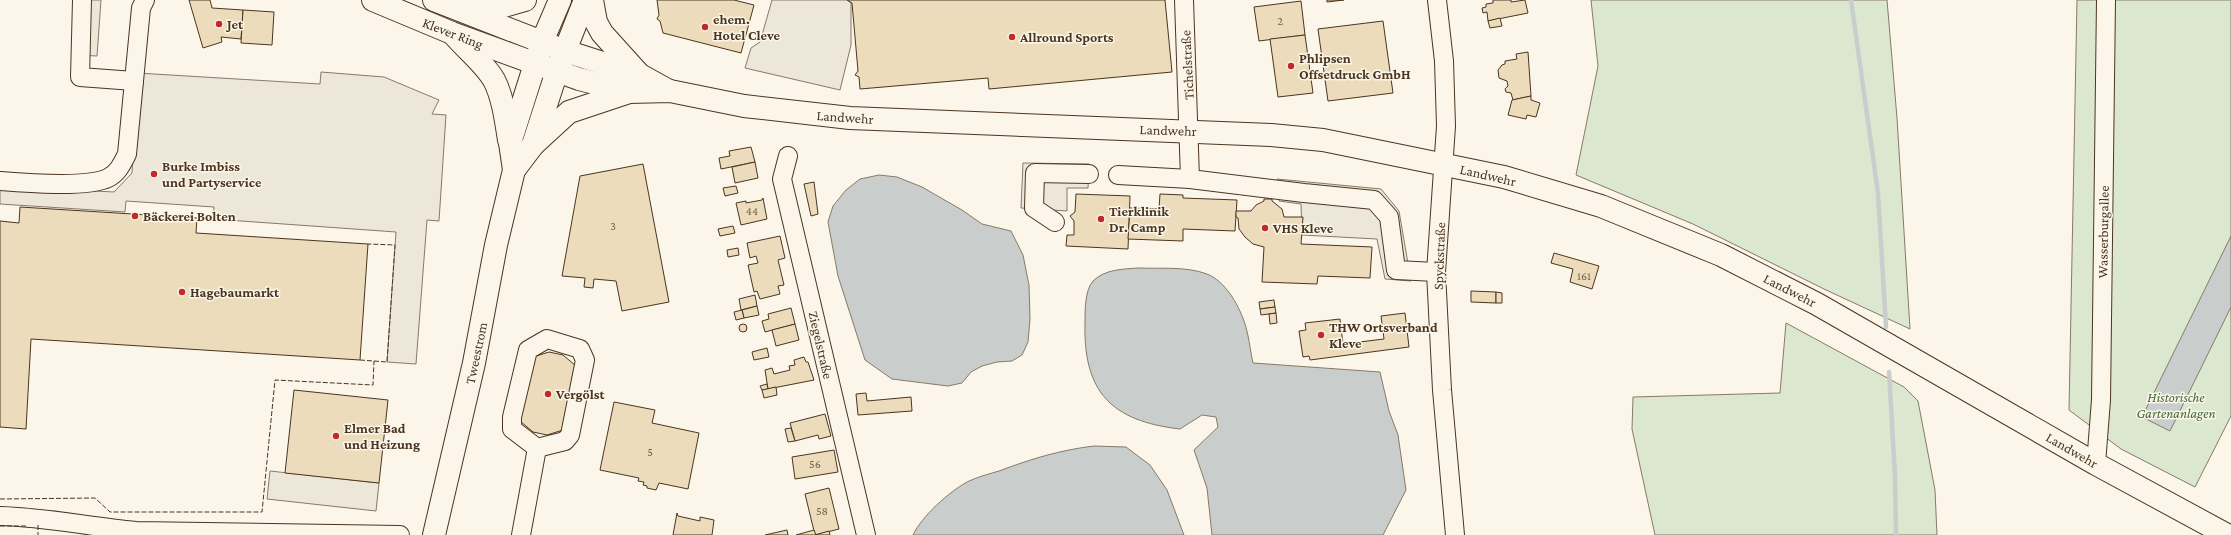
<svg xmlns="http://www.w3.org/2000/svg" width="2231" height="535" font-family="'Crimson Pro',serif">
<style>
.green{fill:#dce7d0;stroke:#887966}
.parking{fill:#ede7d9;stroke:#887966}
.water{fill:#c9cecd;stroke:#887966}
.lines{fill:none;stroke-linecap:round;stroke-linejoin:round}
.stream{stroke:#c9cecd;stroke-width:4.5}
.building{fill:#ecdcbc;stroke:#4a3520}
.minor-casing{stroke:#4a3520;stroke-width:20}
.major-casing{stroke:#4a3520;stroke-width:24}
.minor{stroke:#fbf6e9;stroke-width:18}
.major{stroke:#fbf6e9;stroke-width:22}
.fence{stroke:#4a3520;stroke-width:1;stroke-dasharray:5 2;stroke-linecap:butt}
.poi-dot{fill:#c62828;stroke:#fbf6e9;stroke-width:1.5}
.labels{text-anchor:middle;stroke-width:3;stroke-linejoin:round;paint-order:stroke}
.number-label{font-size:12px;fill:#725f47}
.poi-label{font-size:14px;font-weight:bold;fill:#4a3520;stroke:#fbf6e9;text-anchor:start}
.street-label{font-size:14px;fill:#4a3520;stroke:#fbf6e9}
.park-label{font-size:14px;font-style:italic;fill:#436837;stroke:#fbf6e9}
</style>
<rect width="100%" height="100%" fill="#fbf6e9"/>
<g class="green">
<path d="M1591 0H1887L1897 118 1910 329 1824 289 1693 224 1576 175 1598 66Z"/>
<path d="M2077 0H2231V416L2195 487 2121 449 2069 410Z"/>
<path d="M1786 323 1904 387 1918 401 1935 490 1937 535H1655L1632 429 1633 397 1780 393Z"/>
</g>
<g class="parking">
<path d="M82 0H101L97 56 79 55Z"/>
<path d="M772 0H847L851 3V45L840 90 745 68 751 48 760 42Z"/>
<path d="M321 72 384 77 439 100 432 114 446 115 439 221 427 220 416 364 387 362 396 232 213 219 214 207 126 201 125 212 0 204V186L114 192 132 173 137 73 320 84Z"/>
<path d="M1023 163 1089 164 1088 188H1067V211L1021 208Z"/>
<path d="M1277 179 1381 189 1399 211 1411 281 1385 279 1377 239 1302 235 1301 204 1279 201Z"/>
<path d="M270 471 379 483 376 511 267 499Z"/>
</g>
<g class="water">
<path d="M879 175 897 177 922 187 962 210 982 224 1011 231 1023 255 1029 285 1030 319 1028 342 1022 355 1012 361 997 362 982 366 971 372 962 383 948 386 892 379 865 360 838 276 828 222 833 206 846 190 860 179Z"/>
<path d="M2231 236V307L2170 431 2142 417Z"/>
<path d="M1139 268C1160 269 1186 266 1207 274 1225 281 1238 304 1244 321 1249 335 1250 350 1253 363L1380 372 1389 411 1398 435 1406 490 1383 535H1212L1207 488 1194 450 1218 427 1216 417 1202 415 1180 429C1111 421 1083 392 1085 322 1085 310 1085 290 1093 281 1105 269 1124 269 1139 268Z"/>
<path d="M1094 446 1126 447 1150 465 1167 490 1184 535H913C922 516 949 492 967 482 977 477 989 474 999 471 1031 459 1060 450 1094 446Z"/>
</g>
<g class="lines">
<g class="stream">
<path d="M1851 0 1878 193 1886 327"/>
<path d="M1889 372 1895 476 1896 535"/>
</g>
</g>
<g class="building">
<path d="M189 0H210L212 8 243 10 241 39 221 37 222 42 203 48Z"/>
<path d="M657 0H734L754 5 741 53 663 33 660 21 657 19 659 15Z"/>
<path d="M847 0H1165L1172 72 989 89 988 78 860 89 859 77 855 75 858 71 852 3Z"/>
<path d="M1327 0H1344L1327 2Z"/>
<path d="M1493 0H1511V2L1525 0 1528 13 1488 21 1487 12 1483 13 1482 8 1486 7V4L1493 3Z"/>
<path d="M1301 1 1305 35 1259 41 1254 7Z"/>
<path d="M243 10 274 12 272 45 241 43Z"/>
<path d="M1500 18 1502 26 1490 28 1488 21Z"/>
<path d="M1383 21 1393 93 1328 101 1318 29Z"/>
<path d="M1305 35 1313 93 1278 97 1270 39Z"/>
<path d="M1528 52 1531 96 1513 100 1511 93 1506 92 1505 89 1508 86 1507 81 1499 78 1498 70 1502 65 1505 64V61L1517 59 1516 54Z"/>
<path d="M1531 96V100L1540 103 1536 117 1527 115 1526 119 1508 115 1512 100Z"/>
<path d="M751 147 755 162 721 169 719 158 730 156 729 151Z"/>
<path d="M755 162 758 178 735 183 732 167Z"/>
<path d="M643 164 669 302 622 311 616 281 594 279 593 288 584 287 585 278 562 276 580 176Z"/>
<path d="M814 182 818 214 811 216 804 184Z"/>
<path d="M736 186 738 193 725 196 723 188Z"/>
<path d="M1076 194 1130 196 1128 249 1066 246 1067 235H1074V221L1070 216 1075 212Z"/>
<path d="M1160 194 1183 195V198L1237 200 1235 231 1183 229V241L1128 239 1130 208 1159 209Z"/>
<path d="M763 198 767 219 741 225 736 203 746 201V203L762 200Z"/>
<path d="M1264 199H1272V201L1282 209 1284 217H1303L1301 244 1372 247 1370 278 1318 276 1317 284 1262 282 1264 247 1253 244 1245 237 1239 229 1238 218 1236 217V211H1251L1256 205 1264 201Z"/>
<path d="M20 207 197 218 196 233 368 244 360 360 31 339 26 429 0 427V221L19 223Z"/>
<path d="M733 226 735 233 720 236 718 229Z"/>
<path d="M780 236 785 258 778 260 784 285 778 286 780 294 760 299 757 291 754 292 748 265 758 263 756 256 750 258 747 243Z"/>
<path d="M738 248 739 255 728 257 727 250Z"/>
<path d="M1554 253 1599 266 1592 289 1570 282 1573 269 1551 263Z"/>
<path d="M1471 291 1496 292V303L1471 302Z"/>
<path d="M1496 292 1502 293V303H1496Z"/>
<path d="M755 295 757 306 741 310 739 299Z"/>
<path d="M1274 300 1275 307 1260 309 1259 302Z"/>
<path d="M757 306 759 315 744 318 742 310Z"/>
<path d="M1275 307 1276 313 1261 315 1260 309Z"/>
<path d="M791 308 795 324 765 332 762 321 769 319 768 314Z"/>
<path d="M742 310 744 318 736 320 734 312Z"/>
<path d="M1276 313 1277 323 1270 324 1269 314Z"/>
<path d="M1405 313 1409 347 1310 360 1309 356 1303 357 1299 331 1306 330 1305 323 1340 319 1343 344 1384 339 1381 316Z"/>
<path d="M795 324 799 340 776 346 772 330Z"/>
<circle cx="743" cy="328" r="4"/>
<path d="M767 348 769 357 754 360 752 352Z"/>
<path d="M549 352 563 355 576 366 563 430 547 435 533 432 520 421 533 357Z"/>
<path d="M804 357 806 362H808L814 380 768 389 765 370 772 368 774 374 790 370 789 366 795 365 794 360Z"/>
<path d="M767 384 768 389 762 390 760 386Z"/>
<path d="M776 387 777 395 764 398 762 390Z"/>
<path d="M294 390 388 400 379 483 285 473Z"/>
<path d="M866 393 867 401 911 397 912 411 858 415 856 394Z"/>
<path d="M614 402 655 410 652 423 699 433 688 489 659 483 656 490 647 488V486L643 485 644 482 638 481 639 478 600 470Z"/>
<path d="M825 414 831 436 819 439 818 435 795 441 790 423Z"/>
<path d="M791 428 795 441 788 442 785 429Z"/>
<path d="M834 450 838 472 795 479 792 457Z"/>
<path d="M829 488 839 529 815 535 805 494Z"/>
<path d="M677 513 678 516 700 521V517L714 520 712 535H673Z"/>
<path d="M787 530 788 535H765Z"/>
<path d="M814 530 816 535H796Z"/>
<path d="M829 531 830 535H815Z"/>
</g>
<g class="lines">
<g class="minor-casing">
<g id="minor">
<path d="M82 0 80 77 134 81"/>
<path d="M1184 0 1190 179"/>
<path d="M1437 0 1444 61 1446 126 1436 272 1442 390 1455 535"/>
<path d="M788 156 782 179 866 535"/>
<path d="M1118 175 1190 179 1304 193 1374 200 1389 217 1396 270 1436 272"/>
<path d="M0 181C25 183 87 188 108 178 118 173 122 164 127 154L141 8 145 0"/>
<path d="M1055 222 1034 208 1035 173 1089 174"/>
<path d="M547 339 580 349 585 360 570 435 565 441 537 448 512 429V417L528 350Z"/>
<path d="M2096 464 2101 400 2106 0"/>
<path d="M0 516C46 517 90 527 136 531L400 535"/>
<path d="M521 535 537 448"/>
</g>
</g>
<g class="major-casing">
<g id="major">
<path d="M373 0 452 33 534 63 579 79 629 92 670 91 744 106 850 118 1271 135 1323 140 1504 177 1601 206 1721 255 1817 304 2096 464 2227 535"/>
<path d="M434 0 565 51 640 75 669 91"/>
<path d="M592 0 596 22 602 33 639 74"/>
<path d="M468 10 493 9 525 0"/>
<path d="M455 36C467 50 485 64 494 80 503 97 506 121 509 140"/>
<path d="M533 145 569 112 629 92"/>
<path d="M514 170 533 145 557 71 585 0"/>
<path d="M434 535 474 363 496 245 514 170 510 143 542 42 560 0"/>
</g>
</g>
<use href="#minor" class="minor"/>
<use href="#major" class="major"/>
<g class="fence">
<path d="M360 360 387 362 395 245 368 244"/>
<path d="M0 499 95 498 110 512H262L275 380 373 385 374 361"/>
<path d="M38 525V535"/>
<path d="M0 526H26"/>
</g>
</g>
<g class="poi-dot">
<circle cx="219" cy="24" r="4"/>
<circle cx="705" cy="27" r="4"/>
<circle cx="1012" cy="37" r="4"/>
<circle cx="1291" cy="66" r="4"/>
<circle cx="154" cy="174" r="4"/>
<circle cx="135" cy="216" r="4"/>
<circle cx="1101" cy="219" r="4"/>
<circle cx="1265" cy="228" r="4"/>
<circle cx="182" cy="292" r="4"/>
<circle cx="1321" cy="335" r="4"/>
<circle cx="548" cy="394" r="4"/>
<circle cx="336" cy="436" r="4"/>
</g>
<g class="labels">
<g class="number-label">
<text x="1280" y="25">2</text>
<text x="752" y="215">44</text>
<text x="613" y="230">3</text>
<text x="1584" y="280">161</text>
<text x="650" y="456">5</text>
<text x="815" y="468">56</text>
<text x="822" y="515">58</text>
</g>
<g class="poi-label">
<text x="713" y="24">ehem.<tspan x="713" dy="16">Hotel Cleve</tspan></text>
<text x="227" y="29">Jet</text>
<text x="1020" y="42">Allround Sports</text>
<text x="1299" y="63">Phlipsen<tspan x="1299" dy="16">Offsetdruck GmbH</tspan></text>
<text x="162" y="171">Burke Imbiss<tspan x="162" dy="16">und Partyservice</tspan></text>
<text x="1109" y="216">Tierklinik<tspan x="1109" dy="16">Dr. Camp</tspan></text>
<text x="143" y="221">Bäckerei Bolten</text>
<text x="1273" y="233">VHS Kleve</text>
<text x="190" y="297">Hagebaumarkt</text>
<text x="1329" y="332">THW Ortsverband<tspan x="1329" dy="16">Kleve</tspan></text>
<text x="556" y="399">Vergölst</text>
<text x="344" y="433">Elmer Bad<tspan x="344" dy="16">und Heizung</tspan></text>
</g>
<g class="street-label">
<text transform="translate(453 33) rotate(21)" y="5">Klever Ring</text>
<text transform="translate(1187 65) rotate(-93)" y="5">Tichelstraße</text>
<text transform="translate(845 117) rotate(4)" y="5">Landwehr</text>
<text transform="translate(1168 130) rotate(2)" y="5">Landwehr</text>
<text transform="translate(1488 175) rotate(13)" y="5">Landwehr</text>
<text transform="translate(2103 232) rotate(-89)" y="5">Wasserburgallee</text>
<text transform="translate(1439 256) rotate(-88)" y="5">Spyckstraße</text>
<text transform="translate(1790 290) rotate(27)" y="5">Landwehr</text>
<text transform="translate(821 345) rotate(77)" y="5">Ziegelstraße</text>
<text transform="translate(476 353) rotate(-78)" y="5">Tweestrom</text>
<text transform="translate(2072 450) rotate(30)" y="5">Landwehr</text>
</g>
<g class="park-label">
<text x="2176" y="402">Historische<tspan x="2176" dy="16">Gartenanlagen</tspan></text>
</g>
</g>
</svg>
